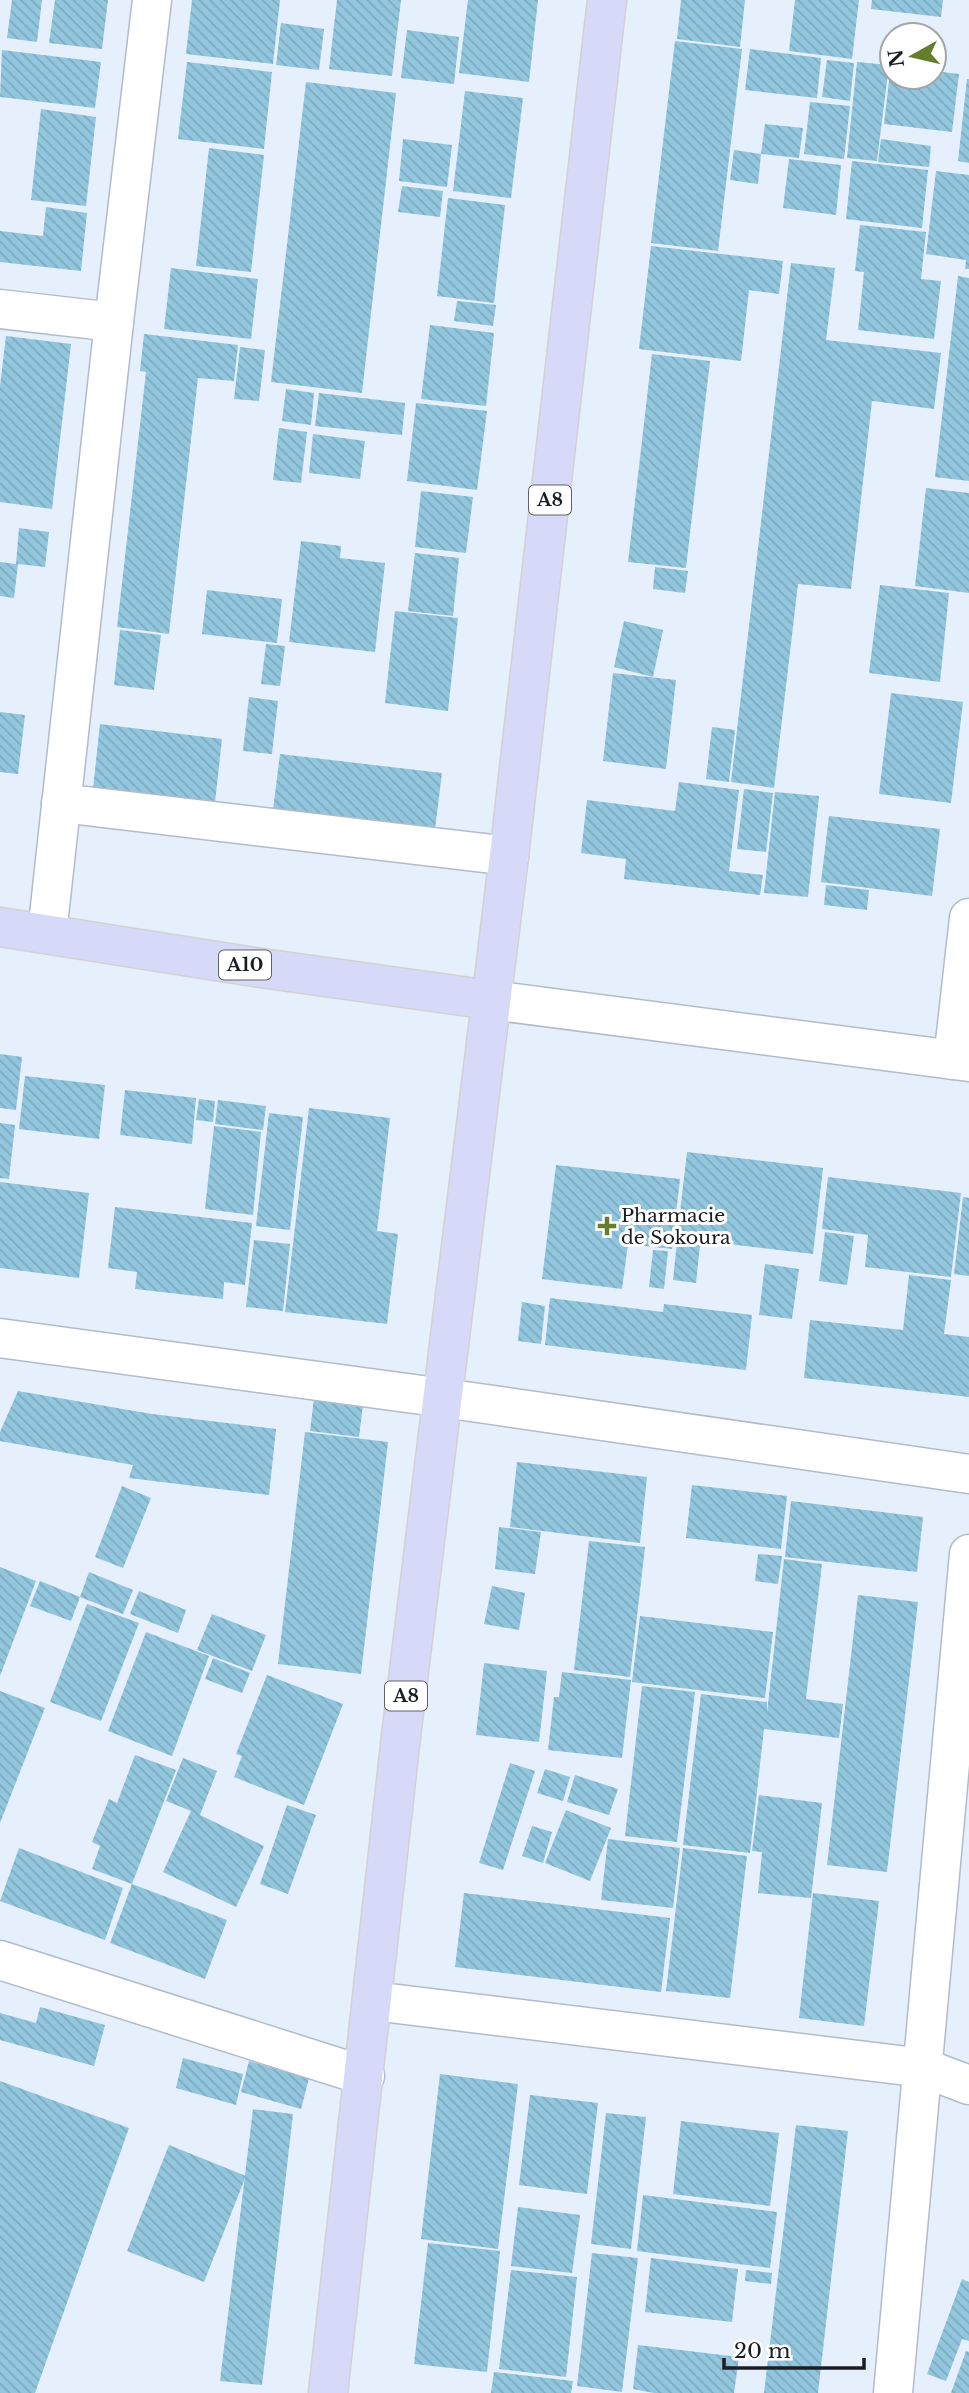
<svg xmlns="http://www.w3.org/2000/svg" width="969" height="2393" font-family="'Libre Baskerville',serif">
<style>
.building{fill:url(#building-back-hatch)}
.lines{fill:none;stroke-linecap:round;stroke-linejoin:round}
.minor-casing{stroke:#b1bccb;stroke-width:41}
.major-casing{stroke:#d1d2d3;stroke-width:41}
.minor{stroke:#fff;stroke-width:38}
.major{stroke:#d7d9f8;stroke-width:38}
.poi-dot{fill:#677d2e;stroke:#fff;stroke-width:2.5}
.labels{text-anchor:middle;stroke-width:6;stroke-linejoin:round;paint-order:stroke}
.shield{fill:#fff;stroke:#5f6266;stroke-width:2}
.shield-label{font-size:18px;font-weight:bold;fill:#1a1e24}
.poi-label{font-size:19px;fill:#1a1e24;stroke:#fff;text-anchor:start}
</style>
<defs>
<pattern id="building-back-hatch" width="6" height="6" patternUnits="userSpaceOnUse" patternTransform="scale(1.75)"><rect width="6" height="6" fill="#92c6de"/><path d="M-1 5l2 2M0 0l6 6M5-1l2 2" fill="none" stroke="#7daabe"/></pattern>
</defs>
<rect width="100%" height="100%" fill="#e6effc"/>
<g class="building">
<path d="M12 0H42L37 42 7 38Z"/>
<path d="M55 0H108L102 49 49 43Z"/>
<path d="M192 0H280L273 64 186 54Z"/>
<path d="M337 0H401L392 76 329 69Z"/>
<path d="M468 0H538L529 82 459 73Z"/>
<path d="M681 0H745L740 47 677 39Z"/>
<path d="M795 0H859L852 59 789 51Z"/>
<path d="M872 0H943L941 17 871 9Z"/>
<path d="M281 23 324 29 319 70 276 65Z"/>
<path d="M407 30 459 37 454 84 401 78Z"/>
<path d="M675 41 742 49 718 251 651 243Z"/>
<path d="M750 49 821 58 817 98 745 90Z"/>
<path d="M2 50 101 62 95 108 0 97Z"/>
<path d="M827 60 854 63 850 101 822 97Z"/>
<path d="M187 62 272 72 264 149 178 139Z"/>
<path d="M857 62 889 65 877 161 847 158Z"/>
<path d="M934 71 959 74 952 132 884 124 890 72 892 77H934Z"/>
<path d="M967 79H969V163L958 161Z"/>
<path d="M306 82 396 93 362 393 271 382Z"/>
<path d="M465 91 523 98 511 198 453 191Z"/>
<path d="M810 102 850 106 844 159 804 154Z"/>
<path d="M41 109 96 117 86 206 31 200Z"/>
<path d="M765 124 803 128 799 158 761 154Z"/>
<path d="M403 139 452 145 447 187 399 181Z"/>
<path d="M881 139 931 146 929 167 878 162Z"/>
<path d="M209 148 264 155 251 272 196 266Z"/>
<path d="M734 150 761 154 758 184 730 180Z"/>
<path d="M789 159 841 165 836 215 783 208Z"/>
<path d="M852 161 928 170 922 228 846 219Z"/>
<path d="M936 171 969 175V269H965L966 260 926 254Z"/>
<path d="M402 186 443 191 440 217 398 212Z"/>
<path d="M448 198 505 205 494 303 437 296Z"/>
<path d="M46 207 87 213 81 271 0 262V231L43 236Z"/>
<path d="M860 225 926 232 921 279 941 281 934 339 858 330 864 272 855 271Z"/>
<path d="M651 246 783 261 779 294 749 290 741 361 639 349Z"/>
<path d="M791 263 835 268 826 340 941 353 934 409 872 401 851 589 798 584 774 788 731 782Z"/>
<path d="M171 268 258 279 251 339 164 329Z"/>
<path d="M958 276 969 278V481L935 477Z"/>
<path d="M457 301 496 305 493 326 454 321Z"/>
<path d="M430 325 494 333 486 406 421 399Z"/>
<path d="M144 334 238 345 234 381 198 378 169 634 117 627 146 372 140 371Z"/>
<path d="M6 336 71 344 52 509 0 502V386Z"/>
<path d="M240 347 265 350 259 401 234 399Z"/>
<path d="M652 354 710 361 686 568 628 562Z"/>
<path d="M286 389 314 393 311 425 282 421Z"/>
<path d="M319 393 405 403 402 435 315 426Z"/>
<path d="M416 403 487 411 477 490 407 481Z"/>
<path d="M279 428 307 432 301 483 273 480Z"/>
<path d="M313 434 365 441 360 479 309 473Z"/>
<path d="M926 488 969 493V593L915 586Z"/>
<path d="M421 491 473 497 466 553 415 547Z"/>
<path d="M19 528 49 532 45 567 18 564 14 598 0 596V562L16 564Z"/>
<path d="M301 541 341 546 340 558 385 563 375 652 289 642Z"/>
<path d="M415 553 459 558 453 616 408 611Z"/>
<path d="M655 567 688 571 685 593 653 589Z"/>
<path d="M880 585 949 593 940 682 869 673Z"/>
<path d="M207 590 282 599 277 643 202 634Z"/>
<path d="M395 611 458 618 448 711 385 703Z"/>
<path d="M624 621 663 630 653 677 614 667Z"/>
<path d="M120 630 161 635 154 690 114 685Z"/>
<path d="M266 644 285 646 280 686 261 684Z"/>
<path d="M613 673 676 680 666 769 603 761Z"/>
<path d="M891 693 963 702 951 803 879 794Z"/>
<path d="M249 697 278 701 272 754 243 751Z"/>
<path d="M0 712 25 715 18 774 0 772Z"/>
<path d="M100 724 222 739 214 812 92 798Z"/>
<path d="M712 727 735 730 729 782 706 779Z"/>
<path d="M280 754 442 773 434 837 272 818Z"/>
<path d="M679 782 739 790 729 871 763 875 760 895 624 879 626 859 581 853 587 800 675 811Z"/>
<path d="M744 789 773 793 766 852 737 849Z"/>
<path d="M775 792 819 796 808 897 764 893Z"/>
<path d="M829 816 940 829 932 896 821 882Z"/>
<path d="M826 885 869 890 867 910 824 905Z"/>
<path d="M0 1054 22 1057 16 1110 0 1108Z"/>
<path d="M25 1076 105 1085 99 1139 19 1129Z"/>
<path d="M125 1090 196 1098 192 1144 120 1135Z"/>
<path d="M199 1099 215 1101 213 1122 196 1120Z"/>
<path d="M218 1100 266 1106 263 1130 215 1124Z"/>
<path d="M309 1108 390 1118 377 1231 398 1234 387 1324 285 1312Z"/>
<path d="M269 1113 303 1117 290 1230 256 1226Z"/>
<path d="M0 1123 15 1125 9 1179 0 1178Z"/>
<path d="M214 1126 261 1132 253 1215 205 1209Z"/>
<path d="M687 1152 823 1168 813 1254 677 1238Z"/>
<path d="M556 1165 680 1179 672 1249 628 1244 622 1289 542 1279Z"/>
<path d="M828 1177 961 1193 951 1277 865 1267 868 1235 822 1229Z"/>
<path d="M0 1182 89 1193 79 1278 0 1268Z"/>
<path d="M963 1197 969 1198V1276L954 1274Z"/>
<path d="M115 1207 252 1223 245 1285 224 1282 223 1299 135 1289 137 1272 108 1268Z"/>
<path d="M825 1232 854 1236 847 1285 819 1281Z"/>
<path d="M254 1240 290 1244 283 1311 246 1307Z"/>
<path d="M677 1242 700 1245 696 1283 673 1280Z"/>
<path d="M653 1250 668 1251 664 1289 649 1287Z"/>
<path d="M765 1264 799 1269 792 1319 759 1315Z"/>
<path d="M909 1275 951 1280 944 1334 969 1337V1397L804 1378 810 1320 903 1330Z"/>
<path d="M550 1298 663 1312 664 1304 752 1315 746 1370 545 1345Z"/>
<path d="M522 1302 545 1306 541 1344 518 1341Z"/>
<path d="M18 1391 152 1414 276 1429 269 1495 129 1478 133 1465 0 1441V1432Z"/>
<path d="M314 1398 363 1405 359 1437 310 1431Z"/>
<path d="M305 1432 388 1442 361 1674 278 1664Z"/>
<path d="M517 1462 647 1477 640 1543 510 1527Z"/>
<path d="M692 1485 787 1496 781 1549 686 1538Z"/>
<path d="M122 1486 151 1498 123 1568 95 1557Z"/>
<path d="M791 1501 923 1517 917 1572 785 1557Z"/>
<path d="M499 1527 541 1532 535 1574 495 1569Z"/>
<path d="M589 1541 645 1547 630 1677 574 1670Z"/>
<path d="M758 1554 782 1556 778 1584 755 1581Z"/>
<path d="M784 1559 822 1564 806 1699 843 1704 839 1738 764 1729 750 1853 683 1845 701 1694 767 1702V1713Z"/>
<path d="M0 1567 36 1581 0 1676Z"/>
<path d="M89 1572 133 1590 123 1614 80 1597Z"/>
<path d="M40 1581 80 1597 71 1621 30 1606Z"/>
<path d="M492 1586 525 1593 519 1630 484 1624Z"/>
<path d="M139 1591 186 1610 178 1633 130 1614Z"/>
<path d="M858 1595 918 1602 887 1872 827 1865Z"/>
<path d="M87 1604 139 1623 101 1721 50 1702Z"/>
<path d="M212 1614 266 1635 252 1671 197 1650Z"/>
<path d="M640 1616 773 1632 765 1698 632 1682Z"/>
<path d="M146 1632 209 1656 172 1756 108 1731Z"/>
<path d="M213 1658 250 1673 242 1693 205 1679Z"/>
<path d="M484 1663 547 1671 539 1742 476 1735Z"/>
<path d="M562 1672 631 1680 622 1758 548 1750 554 1697H559Z"/>
<path d="M267 1675 343 1704 304 1805 234 1777 242 1756 236 1754Z"/>
<path d="M642 1686 695 1692 677 1842 625 1836Z"/>
<path d="M0 1691 45 1708 0 1823Z"/>
<path d="M135 1755 176 1770 132 1884 92 1869 100 1846 92 1842 109 1799 117 1803Z"/>
<path d="M183 1758 217 1771 200 1815 264 1846 236 1907 163 1872 191 1811 166 1801Z"/>
<path d="M510 1763 535 1771 503 1870 479 1863Z"/>
<path d="M545 1769 570 1777 563 1801 537 1793Z"/>
<path d="M575 1775 618 1789 609 1815 567 1802Z"/>
<path d="M759 1795 822 1803 811 1898 758 1893 762 1852 752 1851Z"/>
<path d="M287 1805 316 1815 288 1894 260 1884Z"/>
<path d="M566 1810 611 1828 590 1881 545 1863Z"/>
<path d="M532 1826 552 1832 543 1863 522 1856Z"/>
<path d="M608 1839 680 1848 673 1908 601 1900Z"/>
<path d="M19 1848 123 1888 105 1940 0 1901Z"/>
<path d="M683 1848 747 1856 730 1998 666 1991Z"/>
<path d="M132 1884 227 1920 205 1979 110 1943Z"/>
<path d="M464 1893 670 1918 661 1992 455 1967Z"/>
<path d="M813 1893 879 1901 864 2026 799 2018Z"/>
<path d="M40 2007 105 2025 94 2066 0 2040V2013L36 2023Z"/>
<path d="M183 2058 243 2074 236 2105 176 2088Z"/>
<path d="M249 2061 309 2078 301 2109 241 2092Z"/>
<path d="M440 2074 518 2084 498 2249 421 2239Z"/>
<path d="M0 2081 129 2128 35 2393H0Z"/>
<path d="M530 2095 598 2103 587 2194 519 2185Z"/>
<path d="M253 2109 293 2114 262 2385 220 2381Z"/>
<path d="M606 2113 646 2117 631 2249 591 2244Z"/>
<path d="M681 2121 779 2133 770 2206 673 2194Z"/>
<path d="M796 2125 848 2131 818 2393H764Z"/>
<path d="M169 2145 246 2176 204 2282 127 2251Z"/>
<path d="M643 2195 777 2212 770 2268 637 2251Z"/>
<path d="M518 2207 580 2215 572 2273 511 2266Z"/>
<path d="M428 2243 500 2251 487 2372 414 2364Z"/>
<path d="M592 2253 638 2258 622 2392 577 2386Z"/>
<path d="M651 2258 738 2269 732 2322 645 2312Z"/>
<path d="M511 2270 577 2277 566 2377 499 2369Z"/>
<path d="M746 2270 772 2273 771 2284 745 2281Z"/>
<path d="M962 2279 969 2282V2341L962 2339 946 2381 927 2374Z"/>
<path d="M638 2345 739 2357 734 2393H654L633 2389Z"/>
<path d="M966 2351 969 2352V2393H951Z"/>
<path d="M494 2372 573 2381 571 2393H491Z"/>
</g>
<g class="lines">
<g class="minor-casing">
<g id="minor">
<path d="M0 309 114 322"/>
<path d="M61 803 509 856"/>
<path d="M47 934 114 322 152 0"/>
<path d="M491 1000 969 1062"/>
<path d="M953 1060 969 918"/>
<path d="M0 1338 444 1398 969 1474"/>
<path d="M0 1960 365 2076"/>
<path d="M373 2001 924 2068 969 2085"/>
<path d="M893 2393 969 1554"/>
</g>
</g>
<g class="major-casing">
<g id="major">
<path d="M0 927 254 967 491 1000"/>
<path d="M328 2393 401 1736 509 856 607 0"/>
</g>
</g>
<use href="#minor" class="minor"/>
<use href="#major" class="major"/>
</g>
<path class="poi-dot" d="M603.5 1215.5h7v7h7v7h-7v7h-7v-7h-7v-7h7z"/>
<g class="labels">
<g class="shield">
<rect x="529" y="485.5" width="42" height="29" rx="5"/>
<rect x="219" y="950.5" width="52" height="29" rx="5"/>
<rect x="385" y="1681.5" width="42" height="29" rx="5"/>
</g>
<g class="shield-label">
<text x="550" y="506">A8</text>
<text x="245" y="971">A10</text>
<text x="406" y="1702">A8</text>
</g>
<g class="poi-label">
<text x="621" y="1222">Pharmacie<tspan x="621" dy="22">de Sokoura</tspan></text>
</g>
</g>
<g transform="translate(913 56) rotate(262)"><circle r="33" fill="#ffffff" stroke="#a3a5a7" stroke-width="2"/>
<path d="M0-5L12 26L0 18L-12 26Z" fill="#677d2e"/>
<text y="-10" font-size="19" font-weight="bold" text-anchor="middle" fill="#1a1e24">N</text>
</g>
<path d="M724 2358v10h140v-10" fill="none" stroke="#1a1e24" stroke-width="3.5"/>
<text x="734" y="2358" font-size="21" fill="#1a1e24" stroke="#ffffff" stroke-width="5" paint-order="stroke">20 m</text>
</svg>
